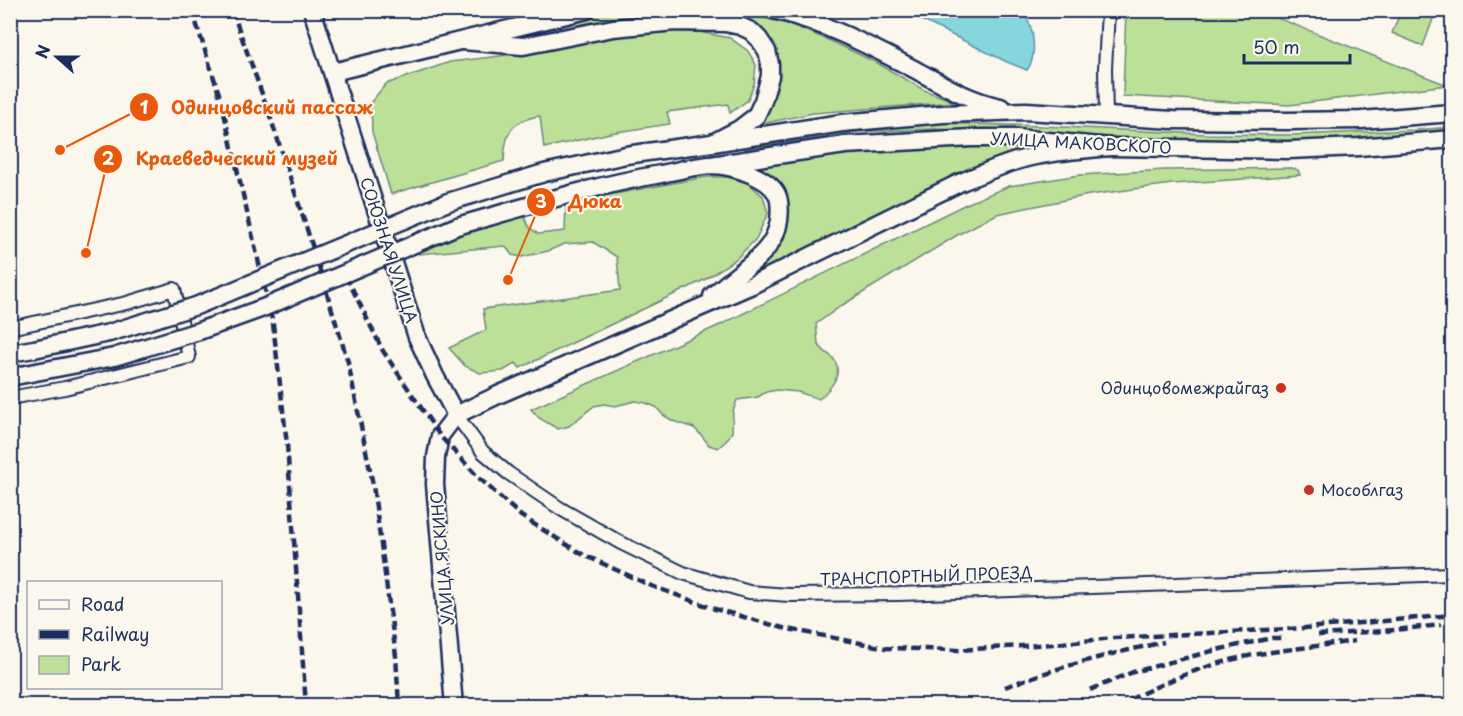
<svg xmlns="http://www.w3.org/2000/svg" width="1463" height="716" font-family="'Playpen Sans',sans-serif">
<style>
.green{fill:#bde099;stroke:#6c887c;stroke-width:1.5}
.water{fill:#85d6dd;stroke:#5b93aa;stroke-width:1.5}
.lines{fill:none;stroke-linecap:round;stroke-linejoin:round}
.street-casing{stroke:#1b2f5e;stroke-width:16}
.secondary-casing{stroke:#1b2f5e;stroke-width:21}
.street{stroke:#fbf7ec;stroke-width:12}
.secondary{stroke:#fbf7ec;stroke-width:16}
.rail{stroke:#1b2f5e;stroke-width:4.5;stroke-dasharray:9 4.5;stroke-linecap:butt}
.secondary-bridge-casing{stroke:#1b2f5e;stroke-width:21;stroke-linecap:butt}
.secondary-bridge{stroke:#fbf7ec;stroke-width:16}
.poi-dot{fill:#c8321e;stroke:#fbf7ec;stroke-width:2}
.labels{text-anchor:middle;stroke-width:4.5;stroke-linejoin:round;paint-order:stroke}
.street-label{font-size:16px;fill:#1b2f5e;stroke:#fbf7ec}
.poi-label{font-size:16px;fill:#1b2f5e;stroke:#fbf7ec;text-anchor:end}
.leader{fill:none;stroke:#e8590c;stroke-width:2}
.callout-dot{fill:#e8590c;stroke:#fbf7ec;stroke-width:2}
.mark-label{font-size:18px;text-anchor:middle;font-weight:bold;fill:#fff}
.callout-label{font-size:18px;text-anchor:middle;font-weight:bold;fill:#e8590c;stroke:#fbf7ec;stroke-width:4.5;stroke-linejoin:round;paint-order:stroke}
</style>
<rect width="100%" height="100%" fill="#fbf7ec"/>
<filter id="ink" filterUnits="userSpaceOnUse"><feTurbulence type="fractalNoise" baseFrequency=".0167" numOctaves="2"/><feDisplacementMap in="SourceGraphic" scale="12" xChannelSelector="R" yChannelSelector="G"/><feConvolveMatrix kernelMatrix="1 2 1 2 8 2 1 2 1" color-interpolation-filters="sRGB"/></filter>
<g filter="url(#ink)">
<g class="green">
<path d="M1126 10 1260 11 1447 85 1289 105 1123 96Z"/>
<path d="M628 11H721L754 16 792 25 833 42 879 64 924 90 955 102 813 113 761 124 771 102 775 77 748 24 525 40 516 35 581 17Z"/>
<path d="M1401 11H1436L1423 46 1392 33Z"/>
<path d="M661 31 699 32 730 38 748 51 756 65 754 84 748 100 730 113 728 104 667 112 670 124 610 133 544 148 540 116C510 120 505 134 504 161L391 194 372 132 371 102 386 84 450 62 500 56 617 36Z"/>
<path d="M933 123 1041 126 1206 134 1293 135 1414 130 1452 127V134L1416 137 1293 142 1206 141 934 129 858 132 745 149 740 146 859 126Z"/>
<path d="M941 146H1059L741 282C757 270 774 255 783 238 785 234 786 229 787 224 792 199 776 179 757 166L848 150Z"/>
<path d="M1292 168 1298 170 1300 175 1172 184 1089 195 997 214 959 234 841 306 816 324C817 330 817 337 818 343 821 351 831 354 835 361 843 376 829 390 819 399L798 392 777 390 766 392 758 397 737 400 733 411 732 432 726 441 718 448 709 445 702 436 694 428 673 421 663 415 656 407 646 403 635 401 615 406 604 404 594 406 569 426 558 429 539 418 531 409 720 325 964 205 1009 186 1080 175 1165 170Z"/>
<path d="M706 177H727L748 183 763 196 768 213 756 239 736 259 704 280 520 368 516 363 503 371 480 373 465 366 449 348 486 330 483 309 620 290 617 257 593 242 564 244 548 251 522 257 512 255 505 246 419 254 420 249 464 231 523 214 529 227 538 234 565 231 566 203Z"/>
</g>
<path class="water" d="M903 11H1016C1017 11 1023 14 1024 15 1035 27 1037 58 1027 70L1007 62Z"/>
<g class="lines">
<g class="street-casing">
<g id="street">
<path d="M1106 116 1105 69 1108 10"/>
<path d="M10 328 127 303 174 289 189 357 65 388 10 398"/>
<path d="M456 415 483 452 508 473 561 509 621 543 683 573 749 592 789 595 899 594 1452 574"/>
</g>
</g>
<g class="secondary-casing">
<g id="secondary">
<path d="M312 10 417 337 435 376 456 415"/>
<path d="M774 10C823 22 868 45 912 68 940 83 969 101 1001 107"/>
<path d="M333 72 587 10"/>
<path d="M712 143 842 123 943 114 1026 111 1173 120 1287 121 1361 120 1452 113"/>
<path d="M711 165 845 145 972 138H1017L1110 147 1288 150 1359 147 1452 139"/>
<path d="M448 202 544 173 626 155 712 143 739 129 756 116 763 101 770 76V64L767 51 759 39 751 31 740 26 725 23 675 22 613 28 523 46 462 41"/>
<path d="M457 226C525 207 592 186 661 174 676 171 695 166 711 165 731 165 776 178 779 201 784 238 763 255 737 275 728 282 720 289 712 296"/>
<path d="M454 706 435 484 436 457 440 436 456 415 498 395 752 285 959 183C978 175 997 167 1016 161 1046 152 1079 150 1110 147"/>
</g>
</g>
<use href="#street" class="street"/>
<use href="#secondary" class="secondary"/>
<g class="rail">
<path d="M192 10 221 100 273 324 287 444 306 706"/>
<path d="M232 10 271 119 314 251 348 362 373 485 396 656 399 706"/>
<path d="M346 276 383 351 440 436 478 477 521 516 582 554 649 585 715 609 783 628 886 648 959 650 1053 644 1114 638 1305 628 1452 615"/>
<path d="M1318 635 1384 631 1441 625"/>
<path d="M1005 687C1057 667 1110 654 1164 642"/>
<path d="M1090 690 1133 672 1216 650 1272 638H1285"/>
<path d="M1118 706C1160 683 1206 664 1253 655 1287 649 1321 646 1355 641"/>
</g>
<g class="secondary-bridge-casing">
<g id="secondary-bridge">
<path d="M10 353 34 349 109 333 196 306 448 202"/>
<path d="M10 377 114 357 199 331 263 308 457 226"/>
</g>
</g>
<use href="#secondary-bridge" class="secondary-bridge"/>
</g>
</g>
<g class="poi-dot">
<circle cx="1281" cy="388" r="6"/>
<circle cx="1309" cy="490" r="6"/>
</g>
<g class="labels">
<g class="street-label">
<text transform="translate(1081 143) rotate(3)" y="6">УЛИЦА МАКОВСКОГО</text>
<text transform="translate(389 250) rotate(72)" y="6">СОЮЗНАЯ УЛИЦА</text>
<text transform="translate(442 558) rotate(-95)" y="6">УЛИЦА ЯСКИНО</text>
<text transform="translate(926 576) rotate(-2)" y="6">ТРАНСПОРТНЫЙ ПРОЕЗД</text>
</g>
<g class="poi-label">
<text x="1269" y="394">Одинцовомежрайгаз</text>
<text x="1321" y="496" text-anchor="start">Мособлгаз</text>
</g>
</g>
<path class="leader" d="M60 150L144 107M86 253L108 159M508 280L541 202"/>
<g class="callout-dot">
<circle cx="60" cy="150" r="6"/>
<circle cx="86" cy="253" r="6"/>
<circle cx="508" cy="280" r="6"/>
<circle cx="144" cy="107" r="15"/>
<circle cx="108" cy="159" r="15"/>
<circle cx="541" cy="202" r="15"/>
</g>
<g class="mark-label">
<text x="144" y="114">1</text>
<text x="108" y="165">2</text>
<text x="541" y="208">3</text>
</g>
<g class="callout-label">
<text x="272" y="114">Одинцовский пассаж</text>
<text x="237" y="165">Краеведческий музей</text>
<text x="595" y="208">Дюка</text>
</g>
<rect width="1463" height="716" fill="none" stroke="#fbf7ec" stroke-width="36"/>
<rect x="18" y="18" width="1427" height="680" fill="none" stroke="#1b2f5e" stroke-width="2" filter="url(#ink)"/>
<rect x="27" y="581" width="195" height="108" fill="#fbf7ec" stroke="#a1a7b3" stroke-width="1.5"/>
<rect x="39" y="600" width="30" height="9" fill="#fbf7ec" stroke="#a1a7b3" stroke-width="1.5"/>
<text x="81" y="611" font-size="18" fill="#1b2f5e">Road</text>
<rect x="39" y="630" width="30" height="9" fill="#1b2f5e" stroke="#a1a7b3" stroke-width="1.5"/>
<text x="81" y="641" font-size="18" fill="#1b2f5e">Railway</text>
<rect x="39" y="656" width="30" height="18" fill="#bde099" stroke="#a1a7b3" stroke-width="1.5"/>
<text x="81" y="671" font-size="18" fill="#1b2f5e">Park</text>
<g transform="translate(57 57) rotate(291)" stroke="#fbf7ec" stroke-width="4.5" paint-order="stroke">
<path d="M0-4.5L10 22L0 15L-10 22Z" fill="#1b2f5e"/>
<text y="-9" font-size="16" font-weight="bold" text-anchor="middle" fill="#1b2f5e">N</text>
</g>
<path d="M1244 54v9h106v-9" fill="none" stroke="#1b2f5e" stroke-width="3"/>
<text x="1253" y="54" font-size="18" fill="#1b2f5e" stroke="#fbf7ec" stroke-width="4.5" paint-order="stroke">50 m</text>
</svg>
